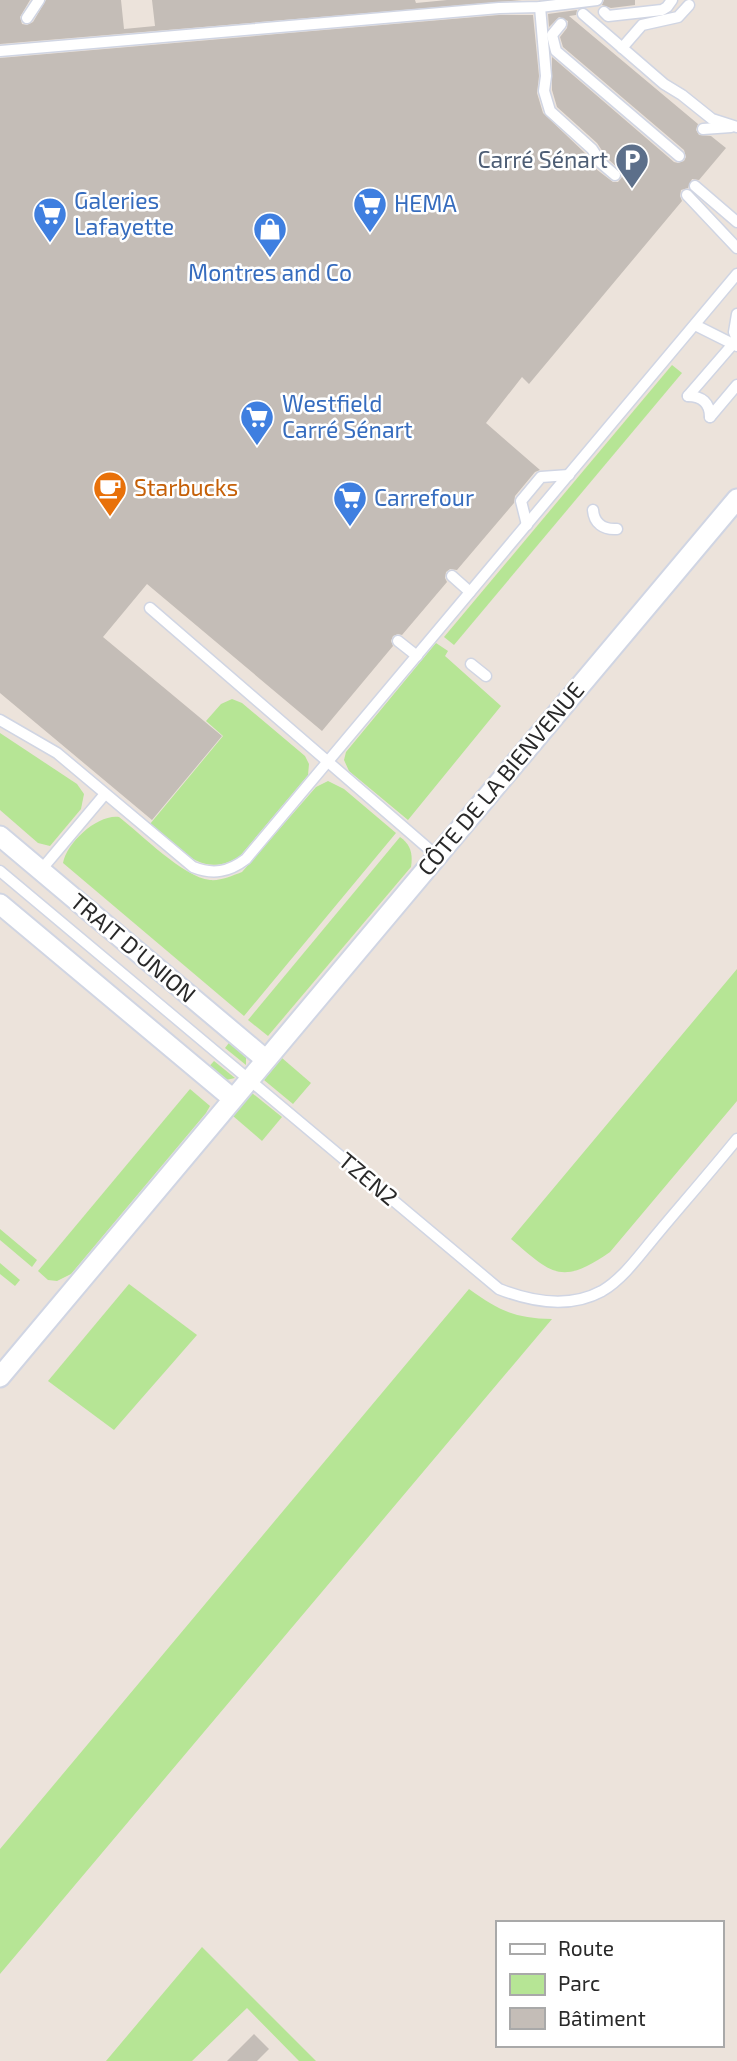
<svg xmlns="http://www.w3.org/2000/svg" width="737" height="2061" font-family="'Exo 2',sans-serif">
<style>
.green{fill:#b6e595}
.building{fill:#c4bdb7}
.lines{fill:none;stroke-linecap:round;stroke-linejoin:round}
.service-casing{stroke:#d0d5e3;stroke-width:13}
.minor-casing{stroke:#d0d5e3;stroke-width:23}
.service{stroke:#fff;stroke-width:10}
.minor{stroke:#fff;stroke-width:19}
.labels{text-anchor:middle;stroke-width:5;stroke-linejoin:round;paint-order:stroke}
.service-label{font-size:23px;fill:#4e5e75;stroke:#fff;text-anchor:end}
.shop-label{font-size:23px;fill:#366cbe;stroke:#fff;text-anchor:start}
.food-label{font-size:23px;fill:#c56008;stroke:#fff;text-anchor:start}
.street-label{font-size:23px;fill:#292929;stroke:#fff}
</style>
<rect width="100%" height="100%" fill="#ece3db"/>
<g class="green">
<path d="M672 365 682 373 454 645 444 637Z"/>
<path d="M436 643 448 651 445 656 501 706 408 820 349 771 344 760 346 752Z"/>
<path d="M232 699 242 703 305 756 309 764 308 775 240 856C202 881 178 847 150 824L223 736 206 721 221 704Z"/>
<path d="M0 733 77 784 84 794 81 809 50 846 38 843 0 810Z"/>
<path d="M328 781 344 789 396 833 244 1016 63 863C67 842 98 814 119 817 141 834 183 877 210 880 221 881 231 876 242 872L316 787Z"/>
<path d="M400 837C411 845 413 854 411 867L268 1036 248 1020Z"/>
<path d="M737 969V1101L610 1252C561 1286 552 1274 511 1239Z"/>
<path d="M232 1039 246 1056V1065L225 1048Z"/>
<path d="M282 1058 311 1083 293 1104 264 1080Z"/>
<path d="M214 1061 235 1078 226 1080 206 1070Z"/>
<path d="M190 1089 210 1106 206 1113 71 1274 57 1281 48 1280 38 1271Z"/>
<path d="M252 1093 282 1117 262 1141 233 1116Z"/>
<path d="M0 1229 37 1260 32 1267 0 1240Z"/>
<path d="M0 1263 20 1280 15 1286 0 1274Z"/>
<path d="M129 1284 197 1335 114 1430 48 1381Z"/>
<path d="M469 1289C500 1311 514 1318 552 1319L0 1974V1849Z"/>
<path d="M202 1947 316 2061H299L247 2008 192 2061H106Z"/>
</g>
<g class="building">
<path d="M0 0H30L20 17 22 24 27 25 33 22 46 0H121L124 29 155 26 152 0H415L416 3 447 0H522L0 44Z"/>
<path d="M604 0H635V5L611 8 602 5Z"/>
<path d="M577 10 576 15 569 16 698 124 696 130 699 135 711 136 726 148 699 180 692 179 688 188 681 190 680 196 682 201 529 384 522 377 486 423 540 470 535 472 515 496 514 503 457 570 450 569 446 572 445 578 447 582 402 635 398 634 393 636 391 641 393 646 322 731 147 584 103 637 222 736 152 820 0 693V58L499 15H533L539 76 537 93 543 113 586 154 596 169 613 182H618L622 177 620 170 607 158 597 143 557 107 552 90V57L674 162 678 163 684 161 686 157 684 150 563 47 560 37 567 28 568 21 559 17 549 27 548 14Z"/>
<path d="M254 2034 269 2049 257 2061H227Z"/>
</g>
<g class="lines">
<g class="service-casing">
<g id="service">
<path d="M540 7 546 76 544 91 550 111 592 149 601 163 615 175"/>
<path d="M604 12 608 16 662 10 667 7 672 0"/>
<path d="M583 14 664 84 682 95 712 119 737 127"/>
<path d="M27 18 39 0"/>
<path d="M561 24 552 35 556 51 679 156"/>
<path d="M622 48 642 25 678 17 689 5"/>
<path d="M0 51 499 8 540 7 597 0"/>
<path d="M703 129 731 127"/>
<path d="M695 186 737 222"/>
<path d="M687 195 737 248"/>
<path d="M737 314 734 332 737 339"/>
<path d="M695 325 737 346"/>
<path d="M688 396 733 344"/>
<path d="M688 396C702 396 710 403 710 417"/>
<path d="M710 417 737 385"/>
<path d="M593 510C594 523 603 530 617 529"/>
<path d="M527 525 521 501 541 477 569 475"/>
<path d="M452 576 470 592"/>
<path d="M150 608 437 856"/>
<path d="M398 641 417 656"/>
<path d="M471 664 486 676"/>
<path d="M0 720 57 753 193 867C213 875 229 872 246 859L737 274"/>
<path d="M41 870 105 794"/>
<path d="M0 871 499 1289C532 1302 569 1309 602 1291 624 1278 641 1253 658 1233 684 1202 711 1171 737 1139"/>
</g>
</g>
<g class="minor-casing">
<g id="minor">
<path d="M0 836 265 1059"/>
<path d="M0 904 233 1099"/>
<path d="M0 1377 737 499"/>
</g>
</g>
<use href="#service" class="service"/>
<use href="#minor" class="minor"/>
</g>
<defs>
<g id="parking-pin" transform="scale(1.75)"><path d="M0 17L-7.5 6A9.5 9.5 0 1 1 7.5 6Z" fill="#5c6f8a" stroke="#fff"/><path d="M-3.5-5.5H1a3.5 3.5 0 0 1 0 7H-1V5.5H-3.5ZM-1-3.4V-.6H.8a1.4 1.4 0 0 0 0-2.8Z" fill="#fff"/></g>
<g id="supermarket-pin" transform="scale(1.75)"><path d="M0 17L-7.5 6A9.5 9.5 0 1 1 7.5 6Z" fill="#3f7fe0" stroke="#fff"/><path d="M-6-5.5h2.5l.6 2H6L4.5 2H-2.5L-4.4-4H-6ZM-1.5 3.2a1.3 1.3 0 1 0 .1 0ZM3 3.2a1.3 1.3 0 1 0 .1 0Z" fill="#fff"/></g>
<g id="shop-pin" transform="scale(1.75)"><path d="M0 17L-7.5 6A9.5 9.5 0 1 1 7.5 6Z" fill="#3f7fe0" stroke="#fff"/><path d="M-5-2.5h2.3a2.7 3.5 0 0 1 5.4 0H5L5.5 6h-11ZM-1.5-2.5h3a1.5 2.3 0 0 0-3 0Z" fill="#fff"/></g>
<g id="cafe-pin" transform="scale(1.75)"><path d="M0 17L-7.5 6A9.5 9.5 0 1 1 7.5 6Z" fill="#e8710a" stroke="#fff"/><path d="M-5.5-4.5H6V0H3Q3 3.5 0 3.5H-2.5Q-5.5 3.5-5.5 0ZM3-3.2v2h1.7v-2ZM-6 4.5H4V6H-6Z" fill="#fff"/></g>
</defs>
<g fill-rule="evenodd">
<use href="#parking-pin" x="632" y="160"/>
<use href="#supermarket-pin" x="370" y="204"/>
<use href="#supermarket-pin" x="50" y="214"/>
<use href="#shop-pin" x="270" y="229"/>
<use href="#supermarket-pin" x="257" y="417"/>
<use href="#cafe-pin" x="110" y="488"/>
<use href="#supermarket-pin" x="350" y="498"/>
</g>
<g class="labels">
<g class="service-label">
<text x="608" y="168">Carré Sénart</text>
</g>
<g class="shop-label">
<text x="74" y="209">Galeries<tspan x="74" dy="26">Lafayette</tspan></text>
<text x="394" y="212">HEMA</text>
<text x="270" y="281" text-anchor="middle">Montres and Co</text>
<text x="282" y="412">Westfield<tspan x="282" dy="26">Carré Sénart</tspan></text>
<text x="374" y="506">Carrefour</text>
</g>
<g class="food-label">
<text x="134" y="496">Starbucks</text>
</g>
<g class="street-label">
<text transform="translate(501 779) rotate(-50)" y="8">CÔTE DE LA BIENVENUE</text>
<text transform="translate(133 948) rotate(40)" y="8">TRAIT D'UNION</text>
<text transform="translate(368 1179) rotate(40)" y="8">TZEN2</text>
</g>
</g>
<rect x="496" y="1921" width="228" height="126" fill="#ffffff" stroke="#a9a9a9" stroke-width="2"/>
<rect x="510" y="1944" width="35" height="10" fill="#ffffff" stroke="#a9a9a9" stroke-width="2"/>
<text x="558" y="1956" font-size="21" fill="#292929">Route</text>
<rect x="510" y="1974" width="35" height="21" fill="#b6e595" stroke="#a9a9a9" stroke-width="2"/>
<text x="558" y="1991" font-size="21" fill="#292929">Parc</text>
<rect x="510" y="2008" width="35" height="21" fill="#c4bdb7" stroke="#a9a9a9" stroke-width="2"/>
<text x="558" y="2026" font-size="21" fill="#292929">Bâtiment</text>
</svg>
